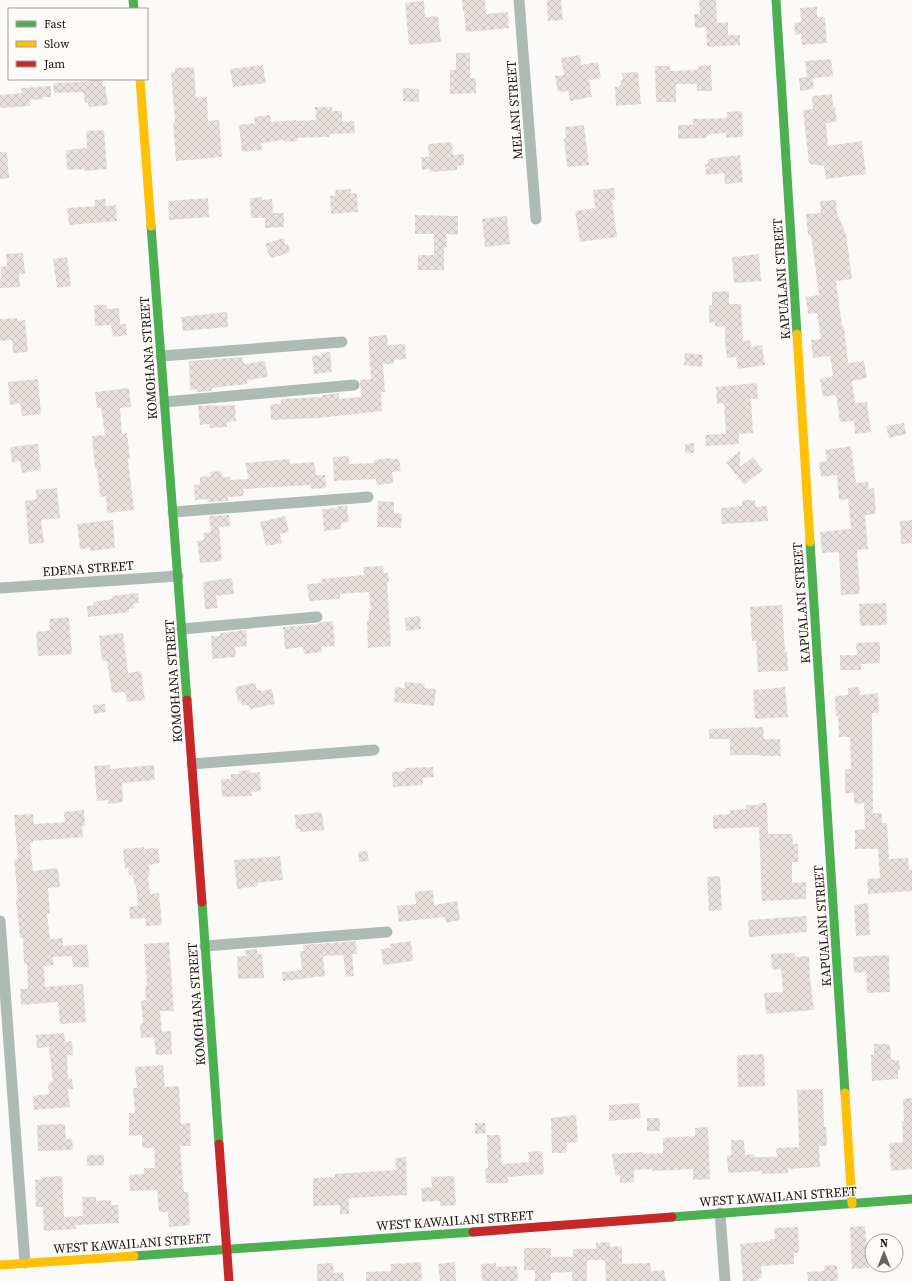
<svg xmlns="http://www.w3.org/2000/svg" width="912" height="1281" font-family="'Source Serif 4',serif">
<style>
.building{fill:url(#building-cross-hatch)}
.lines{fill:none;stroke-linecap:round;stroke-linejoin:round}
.street{stroke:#aebbb5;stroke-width:11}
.fast{stroke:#4caf50;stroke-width:9}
.slow{stroke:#ffc107;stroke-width:9}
.jam{stroke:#c62828;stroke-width:9}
.labels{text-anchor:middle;stroke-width:3;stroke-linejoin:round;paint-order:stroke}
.street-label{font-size:13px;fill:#1a1411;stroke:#fdfaf8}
</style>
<defs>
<pattern id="building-cross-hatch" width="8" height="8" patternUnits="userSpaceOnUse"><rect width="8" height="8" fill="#e9e1dd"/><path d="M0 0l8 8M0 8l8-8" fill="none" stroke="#c7c0bd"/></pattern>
</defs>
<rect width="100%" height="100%" fill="#fcfaf9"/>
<g class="building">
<path d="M462 0H485L486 14 508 12 509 28 466 32 464 12H463Z"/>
<path d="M547 0H561L563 20 548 21Z"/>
<path d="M699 0H716L717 23 728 22V35H740V45L707 47 706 27 695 28 694 14H700Z"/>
<path d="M424 1 425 17 438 16 441 42 409 45 405 3Z"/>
<path d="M817 7V17H825L827 43 802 45 801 34 795 35 794 23 801 22 800 8Z"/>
<path d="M456 53H470V78H476V93L450 94V70H456Z"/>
<path d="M580 55 581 65 598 62 601 78 589 80 592 97 570 101 568 91 558 92 555 76 564 75 561 58Z"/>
<path d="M831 59 833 76 813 78 814 89 800 91 799 78 807 77 805 61Z"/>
<path d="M263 65 266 83 233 87 230 69Z"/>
<path d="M711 65 712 91H697V84H676V102H656L655 66H670V71L697 70 699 66Z"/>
<path d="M194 67 196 98 207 97 208 121 219 120 222 157 176 161 173 123 175 122 171 73 175 72V68Z"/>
<path d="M638 72 641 104 616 106 615 87H619V85H621V80H623L622 73Z"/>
<path d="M97 79H102L103 86H105L108 105 89 107 88 103 85 102 83 92 54 93 53 83 82 82Z"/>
<path d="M51 86V97H42L43 99 30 100V106L0 108V95L22 93 21 88Z"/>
<path d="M403 88 419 89V102L403 101Z"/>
<path d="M832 94 833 107H835L837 122 826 123 828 146 862 141 866 174 826 179 824 166 809 164 803 110 813 109 812 96Z"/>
<path d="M315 107H332V111H342V122L354 121 355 133 329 134V137L297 138 298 141 285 142V140L261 143 262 150 242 152 239 125 255 123 254 117 270 115 271 122 296 120V121L316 120Z"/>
<path d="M742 111 743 137 726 138V133L709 134 706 138 678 139V125H693L692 119 727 118V112Z"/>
<path d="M584 125 589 165 567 167 564 139 566 138 565 127Z"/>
<path d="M104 130 107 169 85 171 84 169 67 170 66 150 87 148 86 131Z"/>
<path d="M452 142 453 155 464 154V165L457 166V170L431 172 429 169 422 170 421 157H429L428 144Z"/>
<path d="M0 152H7L9 178 0 179Z"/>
<path d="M740 155 743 182 725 184 724 173 706 175 705 164H708V159Z"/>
<path d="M614 188 615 200H612L617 237 580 242 575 211 595 208 593 190Z"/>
<path d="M351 189V193H357L358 212 331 214 330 196H334L336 190Z"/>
<path d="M262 197V200L272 199 273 213H284V227L265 228V218H251L250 198Z"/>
<path d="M208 198 209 217 169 220 168 201Z"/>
<path d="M105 199 106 206 116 205 117 221 69 225 67 208 95 206V200Z"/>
<path d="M836 200 837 213 846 234 852 279 836 281 842 326H844L848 363 864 361 867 378 852 381 855 403 867 402 871 432 855 434 854 421 840 422 836 395 823 397 820 379 833 376 830 356 813 358 811 340 821 339 817 313 808 314 806 297 819 295 811 235H808L806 214 821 213 820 201Z"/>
<path d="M415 215 458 216V235L446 234 447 247 444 248V270H418V255H434V234H415Z"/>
<path d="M507 216 510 244 485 247 482 219Z"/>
<path d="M284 238 285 245 288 244 290 252 273 258 269 255 265 244Z"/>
<path d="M23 253 25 274H19L20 287 0 288 1 267 7 266 6 254Z"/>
<path d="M759 254 761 281 734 283 732 257Z"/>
<path d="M67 257 71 286 57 288 53 259Z"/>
<path d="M729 291V304H741L743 341 750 340 751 347 762 345 765 365 738 369 736 357 727 358 725 343V326L715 327V322L709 323V305H712V292Z"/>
<path d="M94 305H106L107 309 119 308 120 324H126L127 335 113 337 111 325 95 326Z"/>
<path d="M227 312 228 327 183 331 181 317Z"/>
<path d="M17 318V321L25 320 28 352 13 353 12 340 0 341V319Z"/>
<path d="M387 335 388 345 405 344 406 359 394 360V364H383L385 392H381L382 411 319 418 271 420 270 404H281V399L322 397V395L339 393V399L361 397 360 380 371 379 368 337Z"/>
<path d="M330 352 332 372 314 374 312 356 322 355V353Z"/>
<path d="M685 353 703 355 702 367 684 365Z"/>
<path d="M242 357 244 364 265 361 268 377 247 380V384L212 388V391L197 392V389L190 390 189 361Z"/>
<path d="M38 379 41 414 22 416 20 403 10 405 8 382Z"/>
<path d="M757 383 758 399H751L753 433 739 434V444L706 446 705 435 726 434 724 403 717 404 716 387Z"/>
<path d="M129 388 131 407 120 408 122 434 127 433 130 459H128L134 510 107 513 106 496 100 497 97 469H95L92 436 105 435 101 408H97L95 392Z"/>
<path d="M213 405V406L235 405 236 421 227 422V427L210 428 209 424 200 425 198 406Z"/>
<path d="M904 423 906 434 889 438 886 426Z"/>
<path d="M694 443V453H685V444Z"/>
<path d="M38 444 41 470 22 473 20 461 12 462 10 447Z"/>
<path d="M851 446 856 483 868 482 869 489 874 488 876 514 865 515 868 549 857 550 860 594 841 595 839 552 822 553 820 532 851 529 848 499 839 500 837 475 821 477 819 462 827 461 825 450Z"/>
<path d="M740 451V467L753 457 763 470 744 485 726 462Z"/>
<path d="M349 456V464L374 463V460L390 458V459H399L401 471 392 472 393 483 377 485 376 479 334 481 333 457Z"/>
<path d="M290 459V464L314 462 316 475H325L326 488 312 489 310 485 243 489 244 496 228 497V501L208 502 207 499 195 500 194 485 200 484V477L211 476 210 472 221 471 222 477H230V480L249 479 245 463Z"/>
<path d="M57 488 60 518 41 520 44 543 29 544 25 501 37 499 36 490Z"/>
<path d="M742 500H755L756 507 767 506 768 521 722 524 721 508 742 506Z"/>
<path d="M378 501 394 502V513L402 514 401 528 377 527Z"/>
<path d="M337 506H347L349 522 341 523V529L324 531 322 509 337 508Z"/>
<path d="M229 515 230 526 219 527 222 561 200 563 197 541 204 540 203 533 211 532 209 516Z"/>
<path d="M285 516 289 532 280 534 282 543 266 546 260 522Z"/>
<path d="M113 520 115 548 90 551V548L80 549 77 524Z"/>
<path d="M912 520V543L901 544 900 521Z"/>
<path d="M383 566 384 573H388L389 582H387L391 646 368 648 367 621 369 620V610H371L369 592 340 594V599L309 601 307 584 322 583 321 579 364 575 363 567Z"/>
<path d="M232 578 234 594 216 596 218 608 205 609 203 582Z"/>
<path d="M138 593 139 603 133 604 134 608 129 609V612L88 617 87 606 94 605 93 602 112 599V596Z"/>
<path d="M886 603 887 625 860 626 859 604Z"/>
<path d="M782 605 785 652 787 651 788 671 758 672 756 641H752L750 607Z"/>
<path d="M420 616 421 629 406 631 405 618Z"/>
<path d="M69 617 72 654 38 656 36 632 50 630 49 619Z"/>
<path d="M333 621 335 646 321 647 322 652 304 654 303 647 285 649 283 627 318 624 322 622Z"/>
<path d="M246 630 247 646 235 647 236 657 212 659 211 636H220V633Z"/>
<path d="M123 633 128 673 141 671 145 700 127 702 125 692 112 693 107 661H102L99 636Z"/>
<path d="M880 642V663L861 664V670H840V655H857L856 643Z"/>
<path d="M405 682 425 684 424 688 436 689 434 706 394 702 395 687 404 688Z"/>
<path d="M255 683 257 690H260L261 691 272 689 275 704 250 709 249 705 242 706 241 701 238 702 235 687Z"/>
<path d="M785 687 788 717 755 719 753 690Z"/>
<path d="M859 687 860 695 878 693 879 713H872L873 813H882V823H887L889 859 908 858 909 870H912V891L868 894 867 879 880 878 878 849H855V830L865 829 864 803 854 804V793H845V769H851L850 737H839L838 716H836L835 696 848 695V688Z"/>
<path d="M105 704 106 712 94 714 93 705Z"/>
<path d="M763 727 764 739H780L781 756H760V755H730V739H709V729Z"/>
<path d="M110 765V769L154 765 155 780 122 783 123 802 108 804V800L97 801 94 766Z"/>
<path d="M433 767 434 777 423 778V785L393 787 392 772 405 771V768Z"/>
<path d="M250 770V773L260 772 261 791 252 792V796L222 797 221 779H231V774H239V771Z"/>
<path d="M759 803H767L768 834H792L793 844H798V862H792V883L806 882V899L762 901 759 827 713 829V815L730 814V810L746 809V805H758L759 809Z"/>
<path d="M84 810 85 826H82L83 837 33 841V843H30L33 871 58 868 60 887 48 888 50 913 47 914 50 939 63 938V946L87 944 89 967H73L72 956 53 957 54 965 44 966 45 987 83 984 86 1022 60 1024 58 1002 21 1005 20 989H28L27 964 24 965 23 938H20L16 900 18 899 14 859H18L14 815 33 814 34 824 65 822 64 812Z"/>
<path d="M322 812 324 830 300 832V829H296L295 815Z"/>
<path d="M144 847V849L158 848 160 863 149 865 150 874H148L150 894 159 893 162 925 146 926 145 918 130 919 129 907 138 906 136 885H134L133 875 129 876 128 868 125 869 123 849Z"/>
<path d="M367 851 369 861 359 862 358 852Z"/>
<path d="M280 856 283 880 257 883 258 886 237 889 234 860Z"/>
<path d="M720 876 722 910 709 911 707 877Z"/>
<path d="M433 890 434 905 457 901 460 920 446 923 445 917 399 922 397 906 416 904 415 892Z"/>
<path d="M868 903 870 935 856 936 854 905Z"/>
<path d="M806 916 807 932 749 937 748 920Z"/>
<path d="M356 941 357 954H352L354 976 346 977 343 955 323 956 325 976 283 981 282 972 302 970 300 951H304L303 945Z"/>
<path d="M411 941 413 961 383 965 381 949 391 948 390 944Z"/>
<path d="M169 942 174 1011H160L162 1032 171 1031 172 1054 156 1055 154 1037 141 1038 140 1024 143 1023 141 1001 146 1000 145 986H147L144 944Z"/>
<path d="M257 949V954H262L264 978 238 979 237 956H246L245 950Z"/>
<path d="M795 953V957L809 956 810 978 814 1010 766 1014 764 993 783 992 781 969 772 970 771 954Z"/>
<path d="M889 955 890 992 867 993 866 972 854 973 853 957Z"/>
<path d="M64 1033 65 1042 72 1041 73 1055H67L68 1078 72 1079 73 1089 68 1090 70 1107 34 1110 33 1096 49 1094 48 1083 53 1082 49 1047 37 1048 36 1035Z"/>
<path d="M874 1044H890L891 1060H899L900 1070H898V1079L872 1081 871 1055H874Z"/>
<path d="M764 1054 765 1086 738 1087 737 1055Z"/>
<path d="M163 1065 165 1087 179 1086 181 1124 190 1123 191 1146H180L184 1192H188L190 1225 169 1227 168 1212H159L157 1190 130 1191 129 1175 144 1174V1168H155L154 1148H142V1135L129 1136V1113H135L133 1088H137L135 1067Z"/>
<path d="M823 1089 824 1127H826L827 1146H819L820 1167 788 1169V1173L762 1174V1171L728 1173 727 1156 731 1155V1140H744L745 1155 754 1154V1157H777L776 1148 799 1147 797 1090Z"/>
<path d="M912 1098V1169L891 1171 889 1143 903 1142 902 1121H904L903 1099Z"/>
<path d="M639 1103 641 1118 609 1121V1105Z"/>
<path d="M576 1115 578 1142 567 1143 566 1153H552L551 1118Z"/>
<rect x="647" y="1118" width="13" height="13"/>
<path d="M475 1123H485L486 1133 475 1134Z"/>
<path d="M65 1124 66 1139H72L73 1150 38 1151 37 1125Z"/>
<path d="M708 1127 710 1179 693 1180V1169L652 1171V1169L634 1170V1182L620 1183V1176L615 1175 612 1154 643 1152 644 1154 663 1153V1138L695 1136V1128Z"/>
<path d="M487 1135H500L502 1164 529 1162 528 1152 542 1151 544 1174 508 1177V1183H486L485 1169 488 1168Z"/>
<path d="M87 1155H104V1165L87 1166Z"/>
<path d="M406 1157 407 1195 349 1198V1214H340V1205L313 1206V1178L335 1177V1174L396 1170 395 1158Z"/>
<path d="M62 1176 64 1217 83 1216 82 1197H96V1201L111 1200V1205H118L119 1223 75 1225 76 1229 44 1231 43 1207H36L35 1180 42 1179V1177Z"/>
<path d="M454 1176 456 1205 440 1206V1201L422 1202 421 1188 432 1187 431 1177Z"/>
<path d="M865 1226 869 1268 852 1269 850 1227Z"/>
<path d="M798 1227 799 1253H794V1264L761 1266 762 1278H758L759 1281H743L740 1244 770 1241V1239H775L774 1228Z"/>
<path d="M610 1242V1247L622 1246V1264L650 1263 651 1271 664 1270 666 1281H606L605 1260H587V1281H572V1272L551 1273V1281H535V1270H524V1248H551V1257H573V1249H596V1243Z"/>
<path d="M421 1262 422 1281H366V1272L391 1271 390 1264Z"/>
<path d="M455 1262 456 1281H440L438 1264Z"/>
<path d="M333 1263 334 1273 343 1272 344 1281H317V1264Z"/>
<path d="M496 1263V1267L517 1266 518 1281H482L481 1264Z"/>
<path d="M837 1265 838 1281H808L807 1272 824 1271V1266Z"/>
</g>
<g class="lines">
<g class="street">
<path d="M519 0 536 219"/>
<path d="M161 356 342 342"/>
<path d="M165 402 354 385"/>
<path d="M173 512 368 497"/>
<path d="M0 588 178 576"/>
<path d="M182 629 317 617"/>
<path d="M192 764 374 750"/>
<path d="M0 921 25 1263"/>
<path d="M205 946 387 932"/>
<path d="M720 1213 725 1281"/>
</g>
<g class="fast">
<path d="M133 0 134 9"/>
<path d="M776 0 797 334"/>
<path d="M151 226 187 700"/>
<path d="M810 542 845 1093"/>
<path d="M202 902 219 1144"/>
<path d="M672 1217 912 1199"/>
<path d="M134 1256 473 1232"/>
</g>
<g class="slow">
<path d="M140 79 151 226"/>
<path d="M797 334 810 542"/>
<path d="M845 1093 852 1204"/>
<path d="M0 1265 134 1256"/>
</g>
<g class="jam">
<path d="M187 700 202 902"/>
<path d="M219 1144 229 1281"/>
<path d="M473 1232 672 1217"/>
</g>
</g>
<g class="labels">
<g class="street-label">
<text transform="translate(514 110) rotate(-94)" y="5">MELANI STREET</text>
<text transform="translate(781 279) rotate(-94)" y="5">KAPUALANI STREET</text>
<text transform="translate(148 358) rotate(-94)" y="5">KOMOHANA STREET</text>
<text transform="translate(88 568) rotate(-4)" y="5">EDENA STREET</text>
<text transform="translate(801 603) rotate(-94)" y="5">KAPUALANI STREET</text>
<text transform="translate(173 681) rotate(-94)" y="5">KOMOHANA STREET</text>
<text transform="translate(822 926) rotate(-94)" y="5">KAPUALANI STREET</text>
<text transform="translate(196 1004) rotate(-94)" y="5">KOMOHANA STREET</text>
<text transform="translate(778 1196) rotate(-4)" y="5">WEST KAWAILANI STREET</text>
<text transform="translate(455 1220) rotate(-4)" y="5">WEST KAWAILANI STREET</text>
<text transform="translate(132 1243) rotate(-4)" y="5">WEST KAWAILANI STREET</text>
</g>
</g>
<rect x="8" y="8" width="140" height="72" fill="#fdfaf8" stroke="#a29e9c"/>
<rect x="16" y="21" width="20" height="6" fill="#4caf50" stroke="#a29e9c"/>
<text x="44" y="28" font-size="12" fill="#1a1411">Fast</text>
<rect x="16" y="41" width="20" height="6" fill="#ffc107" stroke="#a29e9c"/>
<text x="44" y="48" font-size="12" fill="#1a1411">Slow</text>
<rect x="16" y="61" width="20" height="6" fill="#c62828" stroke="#a29e9c"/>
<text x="44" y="68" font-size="12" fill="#1a1411">Jam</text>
<g transform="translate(884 1253)"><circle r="19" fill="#fdfaf8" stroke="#a29e9c"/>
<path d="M0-3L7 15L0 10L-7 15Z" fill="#696462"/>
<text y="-6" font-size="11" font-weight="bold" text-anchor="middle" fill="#1a1411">N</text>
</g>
</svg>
